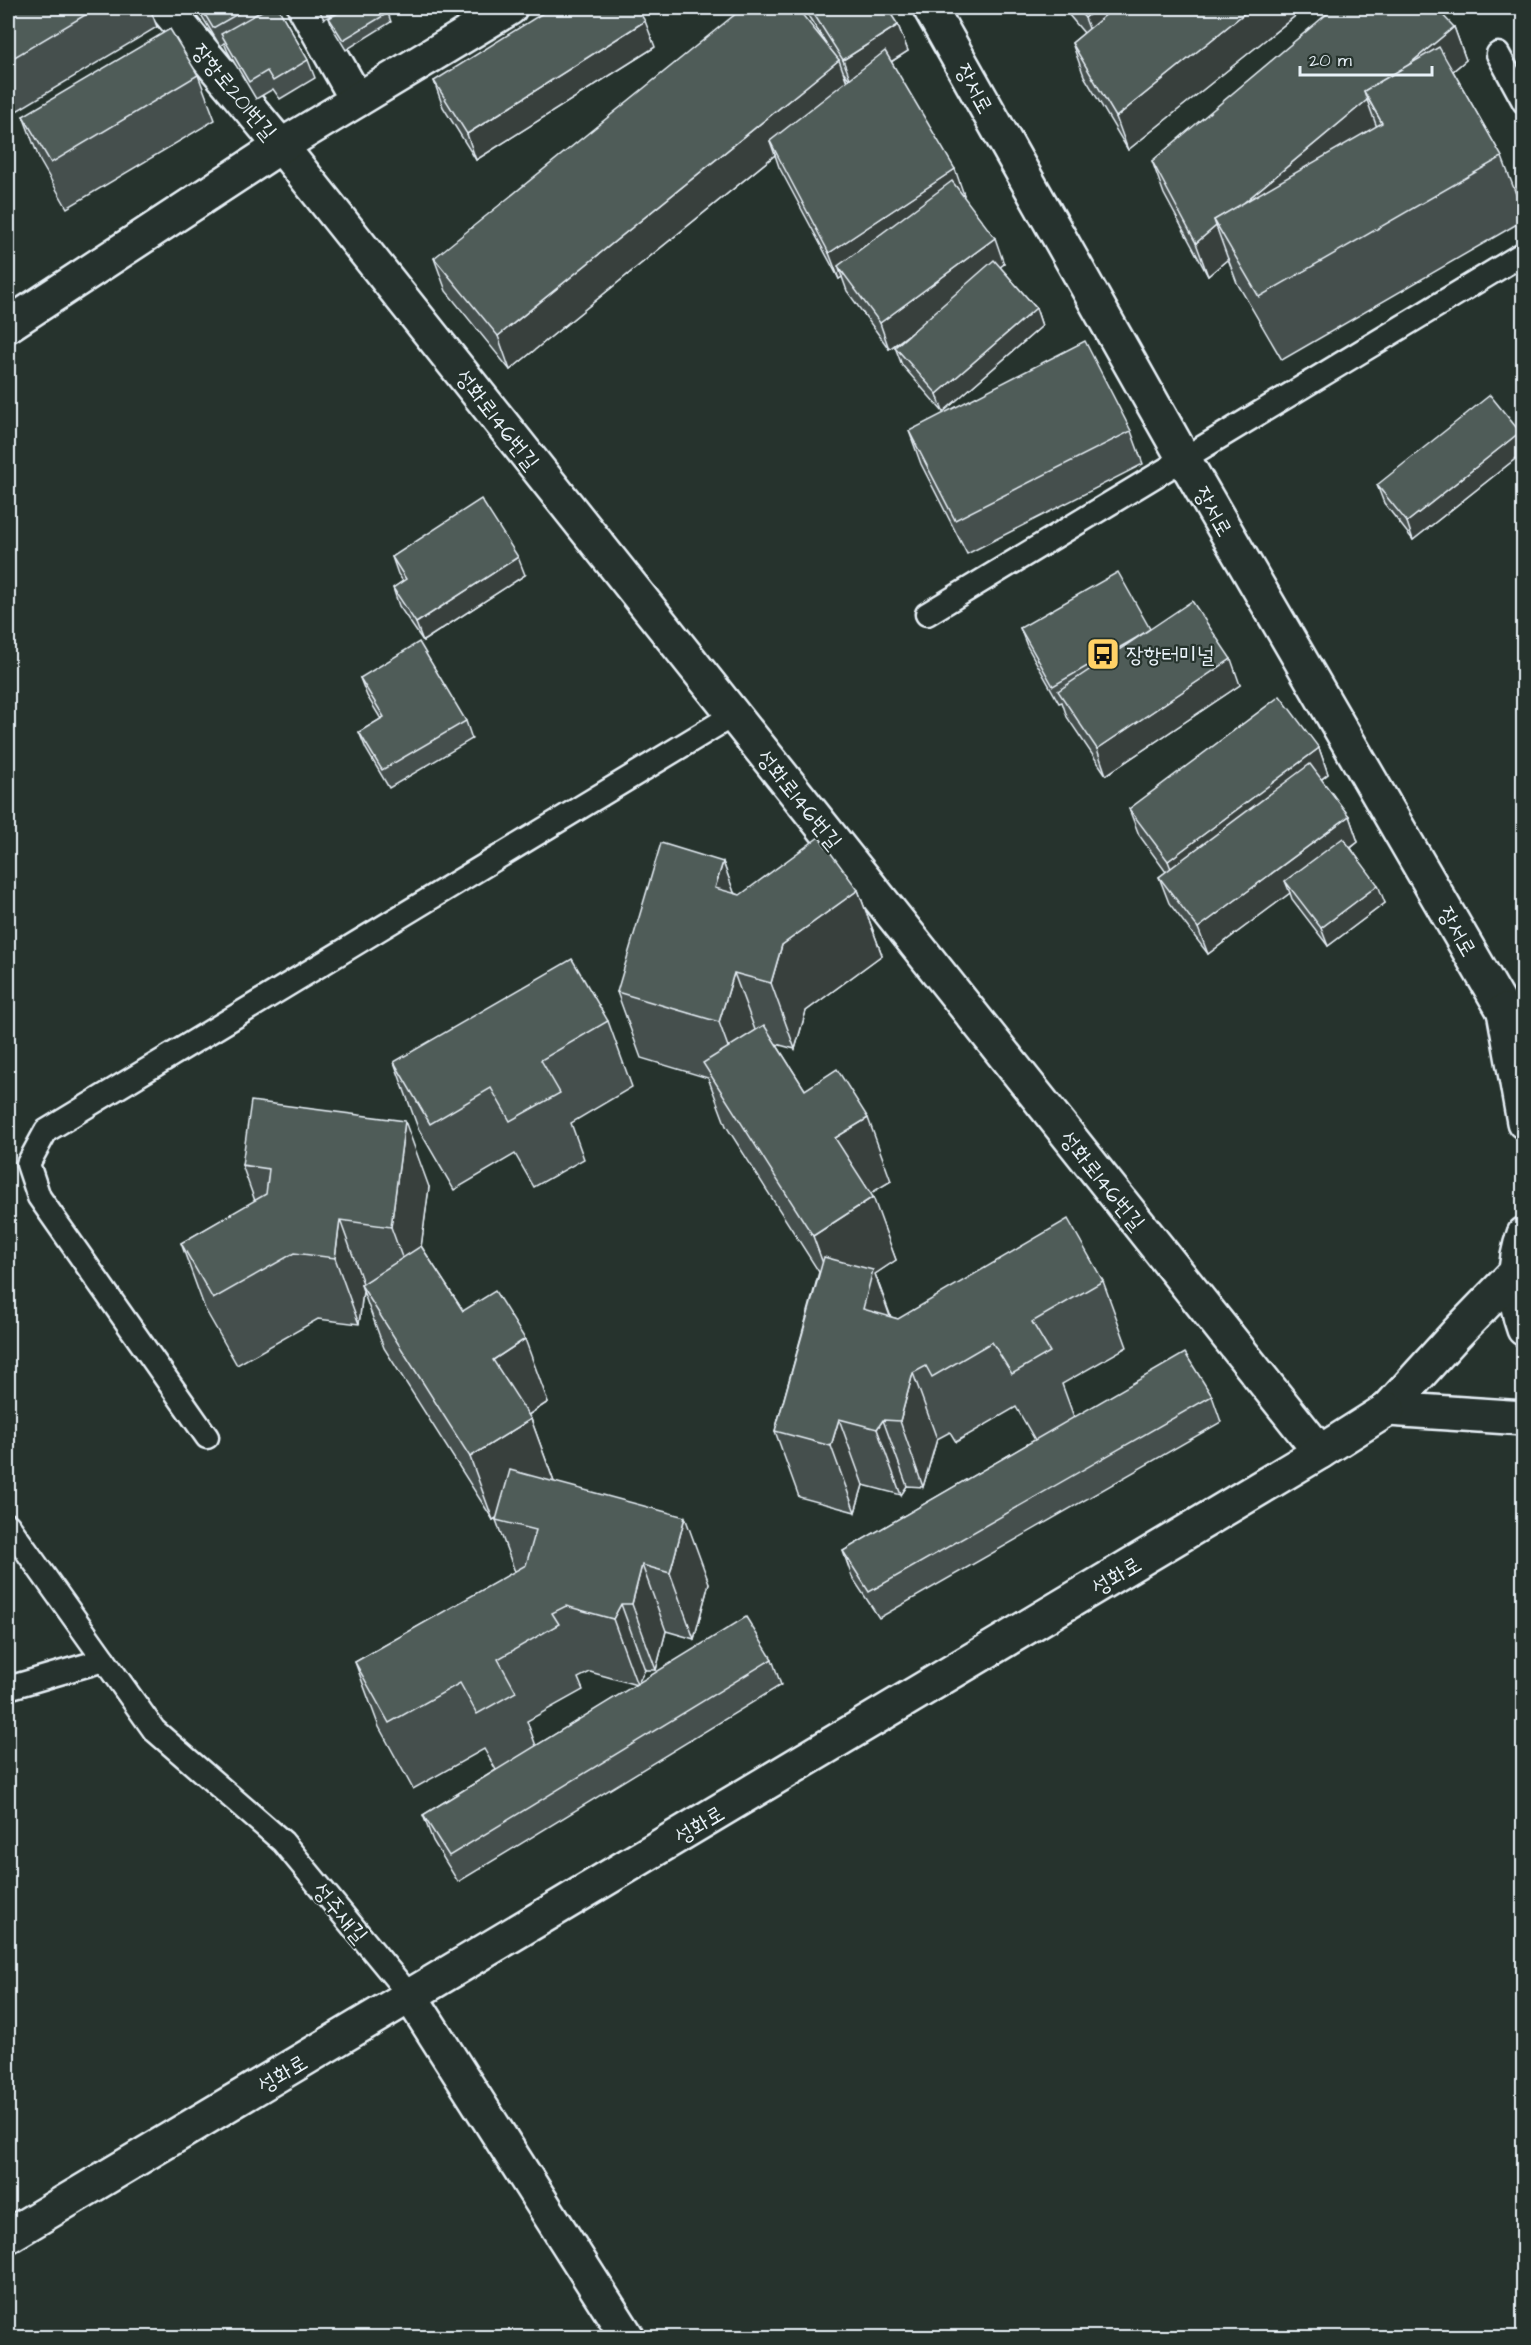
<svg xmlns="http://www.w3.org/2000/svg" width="1531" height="2345" font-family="'Architects Daughter','Poor Story',sans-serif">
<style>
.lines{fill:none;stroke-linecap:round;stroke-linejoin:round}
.lane-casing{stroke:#e8f1f8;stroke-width:27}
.street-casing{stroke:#e8f1f8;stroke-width:38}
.secondary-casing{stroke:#e8f1f8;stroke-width:38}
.lane{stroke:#26332d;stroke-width:22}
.street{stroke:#26332d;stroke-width:33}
.secondary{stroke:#26332d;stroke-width:33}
.wall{fill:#454f4d;stroke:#e8f1f8;stroke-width:1.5;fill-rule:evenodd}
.shaded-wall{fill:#38403e;stroke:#e8f1f8;stroke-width:1.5}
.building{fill:#505c59;stroke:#e8f1f8;stroke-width:1.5}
.labels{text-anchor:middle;stroke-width:4.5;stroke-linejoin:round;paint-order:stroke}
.street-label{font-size:22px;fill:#e8f1f8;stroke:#26332d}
.poi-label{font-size:22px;fill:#e8f1f8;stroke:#26332d;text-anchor:start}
</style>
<rect width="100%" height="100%" fill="#26332d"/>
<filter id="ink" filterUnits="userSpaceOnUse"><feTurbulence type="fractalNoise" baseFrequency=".0167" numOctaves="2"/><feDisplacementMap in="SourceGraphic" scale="12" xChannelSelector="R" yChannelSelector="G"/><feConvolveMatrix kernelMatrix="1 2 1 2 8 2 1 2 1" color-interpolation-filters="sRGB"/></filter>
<g filter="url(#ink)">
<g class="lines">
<g class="lane-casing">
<g id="lane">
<path d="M1498 54 1524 102"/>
<path d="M927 614 1524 253"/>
<path d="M207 1437 39 1197 28 1164 46 1131 733 715"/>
<path d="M8 1525 154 1730 283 1842 411 1997"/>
<path d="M8 1688 104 1660"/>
</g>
</g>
<g class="street-casing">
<g id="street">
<path d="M166 8 281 146 1320 1452"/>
<path d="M305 8 357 100"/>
<path d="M8 325 281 146 510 8"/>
<path d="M411 1997 628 2338"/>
</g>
</g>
<g class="secondary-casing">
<g id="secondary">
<path d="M930 8 1184 459 1504 1011"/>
<path d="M1524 1024 1504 1011 1524 1122"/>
<path d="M1524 1234C1513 1264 1513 1299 1524 1329"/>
<path d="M1517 1271 1457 1333 1388 1409 1524 1418"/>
<path d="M8 2236 1320 1452 1388 1409"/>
</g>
</g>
<use href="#lane" class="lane"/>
<use href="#street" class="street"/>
<use href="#secondary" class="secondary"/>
</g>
<g class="wall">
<path d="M8 8H150L157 27 10 115 8 111Z"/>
<path d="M197 8H278L308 60 315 78 280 99 273 89 256 99 228 52 224 43 220 46Z"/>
<path d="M318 8H345L324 19Z"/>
<path d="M803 8H887L898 25 908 51 891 62 964 195 963 196 1004 264 1000 267 1036 308 1042 326 943 412 902 365 895 347 909 335 889 349 847 291 842 277 839 279 779 167 775 155 510 370 446 291 434 258 826 43ZM843 71 849 79 847 81Z"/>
<path d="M1063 8H1305L1128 150 1084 76 1072 43 1084 33Z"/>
<path d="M388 13 391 22 346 50 332 27 329 18Z"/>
<path d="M1454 27 1466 60 1453 71 1502 157 1524 215V220L1282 360 1237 283 1228 259 1208 276 1164 194 1152 161Z"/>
<path d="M655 47 476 160 443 107 434 81Z"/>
<path d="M198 75 215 120 67 208 40 161 23 116Z"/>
<path d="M909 431H1131L1143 464 967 554 921 464Z"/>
<path d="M1520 432 1524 442V452L1413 540 1384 503 1377 485Z"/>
<path d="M392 557 525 575 423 641 399 606 393 588 403 581 398 574Z"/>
<path d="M1020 628 1150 629 1240 685 1106 775 1067 717 1062 702 1059 703 1027 646Z"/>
<path d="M360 678 466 721 472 739 389 788 366 749 359 732 381 719 367 696Z"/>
<path d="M1319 748 1328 774 1321 780 1349 816 1358 842 1351 848 1385 903 1328 946 1292 899 1290 893 1208 954 1169 903 1159 877 1166 872 1139 835 1129 809Z"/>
<path d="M723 862 734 893 740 895 858 890 882 955 806 1011 795 1049 776 1044 805 1090 891 1181 870 1193 896 1260 875 1274 891 1317 898 1319 1103 1281 1127 1347 1062 1384 1074 1417 1212 1396 1221 1422 879 1618 852 1577 843 1551 1035 1440 1016 1407 956 1442 950 1432 937 1439 923 1487 907 1486 901 1495 863 1485 855 1512 799 1497 775 1431 819 1272 726 1126 708 1078 641 1058 617 992Z"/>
<path d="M608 1021 632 1087 571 1123 584 1159 534 1187 515 1154 454 1190 418 1128 394 1062Z"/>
<path d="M242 1165 429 1187 421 1246 463 1311 548 1402 528 1415 531 1419 554 1482 709 1583 694 1639 666 1631 656 1670H645L637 1684 772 1659 781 1685 458 1882 433 1841 423 1815 496 1770 484 1749 413 1789 379 1727 355 1662 515 1572 496 1520 497 1517 493 1520 384 1348 363 1291 359 1324 318 1319 237 1365 205 1309 181 1243 255 1201ZM590 1672 637 1685 536 1746 527 1721 583 1690 578 1678Z"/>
</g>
<g class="shaded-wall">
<path d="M1097 8H1137L1095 44 1085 18Z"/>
<path d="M1251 8H1305L1128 150 1116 117Z"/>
<path d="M645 21 655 47 476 160 467 134Z"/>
<path d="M898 25 908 51 853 86 843 60Z"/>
<path d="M1454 27 1466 60 1384 129 1382 123 1368 99Z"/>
<path d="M839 60 851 93 770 141 775 155 510 370 498 336Z"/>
<path d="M1367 100 1379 133 1217 225Z"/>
<path d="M955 169 964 195 844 275 838 266 842 277 839 279 829 253Z"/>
<path d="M1216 226 1228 259 1208 276 1196 243Z"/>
<path d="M995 238 1004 264 889 349 880 323Z"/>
<path d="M1036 308 1042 326 943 412 937 394Z"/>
<path d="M1520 432 1524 442V452L1413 540 1407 522Z"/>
<path d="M518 557 525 575 423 641 416 623Z"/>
<path d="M1231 659 1240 685 1106 775 1097 749Z"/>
<path d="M1319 748 1328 774 1178 887 1168 861Z"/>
<path d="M1349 816 1358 842 1293 891 1285 881 1290 893 1208 954 1198 928Z"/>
<path d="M723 862 747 928 715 888Z"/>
<path d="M1378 885 1385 903 1328 946 1321 928Z"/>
<path d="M858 890 882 955 806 1011 795 1049 771 983 782 945Z"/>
<path d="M734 973 758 1038 743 1088 719 1022Z"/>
<path d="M868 1118 891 1181 858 1201 835 1138Z"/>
<path d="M405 1121 429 1187 415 1293 391 1227Z"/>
<path d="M873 1197 896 1260 875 1274 897 1336 836 1299 813 1236Z"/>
<path d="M340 1220 364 1286 361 1285 363 1291 359 1324 335 1258Z"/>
<path d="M525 1339 548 1402 516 1423 493 1360Z"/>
<path d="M913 1373 937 1439 923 1487 900 1421Z"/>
<path d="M531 1419 554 1482 493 1520 470 1457Z"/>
<path d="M839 1419 863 1485 855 1512 831 1446Z"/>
<path d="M883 1420 907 1486 901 1495 877 1429Z"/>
<path d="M685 1517 709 1583 694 1639 670 1573Z"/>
<path d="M642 1565 666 1631 656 1670 632 1604Z"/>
<path d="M621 1604 645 1670 637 1685 613 1619Z"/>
</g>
<g class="building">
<path d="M8 8H97L8 61Z"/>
<path d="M201 8H248L213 28Z"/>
<path d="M267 8H278L308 60 273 81 267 71 249 82 221 34Z"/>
<path d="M347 8H385L388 13 343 40 329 18Z"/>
<path d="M551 8H637L645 21 467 134 434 81Z"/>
<path d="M743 8H797L839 60 498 336 434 258Z"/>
<path d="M810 8H887L898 25 843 60Z"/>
<path d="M1076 8H1097L1085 18Z"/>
<path d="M1114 8H1251L1116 117 1072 43Z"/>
<path d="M1334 8H1436L1454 27 1407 66 1364 91 1367 100 1241 205 1214 220 1216 226 1196 243 1152 161Z"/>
<path d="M170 29 198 75 51 163 23 116Z"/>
<path d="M1439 47 1502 157 1259 297 1214 220 1382 123 1364 91Z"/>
<path d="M885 51 955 169 829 253 770 141Z"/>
<path d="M952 181 995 238 880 323 838 266Z"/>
<path d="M994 260 1036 308 937 394 895 347Z"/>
<path d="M1085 341 1131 431 955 520 909 431Z"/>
<path d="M1490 395 1520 432 1407 522 1377 485Z"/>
<path d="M481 499 518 557 416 623 393 588 406 579 392 557Z"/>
<path d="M1118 572 1150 629 1136 638 1053 686 1020 628Z"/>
<path d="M1192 601 1231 659 1097 749 1058 691Z"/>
<path d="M419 642 466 721 382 770 359 732 384 717 360 678Z"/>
<path d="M1280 696 1319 748 1168 861 1129 809Z"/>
<path d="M1310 764 1349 816 1198 928 1159 877Z"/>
<path d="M819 837 858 890 782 945 771 983 734 973 719 1022 617 992 661 843 723 862 715 888 740 895Z"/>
<path d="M1343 838 1378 885 1321 928 1285 881Z"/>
<path d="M572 959 608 1021 541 1060 560 1093 510 1121 491 1088 430 1124 394 1062Z"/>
<path d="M764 1025 805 1090 837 1069 868 1118 835 1138 873 1197 813 1236 703 1063Z"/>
<path d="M251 1101 405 1121 391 1227 340 1220 335 1258 294 1253 213 1299 181 1243 266 1194 269 1169 242 1165Z"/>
<path d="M1068 1219 1103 1281 1032 1322 1050 1352 1012 1374 992 1342 932 1377 926 1366 913 1373 900 1421 883 1420 877 1429 839 1419 831 1446 775 1431 824 1257 873 1270 863 1309 898 1319Z"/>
<path d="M421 1246 463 1311 495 1291 525 1339 493 1360 531 1419 470 1457 361 1285Z"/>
<path d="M1185 1353 1212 1396 869 1592 843 1551Z"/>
<path d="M510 1470 685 1517 670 1573 642 1565 632 1604H621L613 1619 566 1606 552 1613 559 1624 498 1659 516 1692 477 1714 460 1683 389 1723 355 1662 526 1565 536 1530 496 1520Z"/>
<path d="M746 1617 772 1659 449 1856 423 1815Z"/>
</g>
</g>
<defs>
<g id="bus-square" transform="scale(1.725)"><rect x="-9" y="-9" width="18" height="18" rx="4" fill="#ffd166" stroke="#26332d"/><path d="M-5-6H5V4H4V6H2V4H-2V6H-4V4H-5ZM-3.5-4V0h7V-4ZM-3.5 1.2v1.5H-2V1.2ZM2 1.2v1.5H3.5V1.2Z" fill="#111"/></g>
</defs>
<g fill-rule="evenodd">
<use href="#bus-square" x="1103" y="654"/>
</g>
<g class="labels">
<g class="street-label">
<text transform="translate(975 88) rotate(61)" y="8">장서로</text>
<text transform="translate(235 91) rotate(50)" y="8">장항로201번길</text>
<text transform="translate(498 419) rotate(52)" y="8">성화로146번길</text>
<text transform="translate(1214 511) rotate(60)" y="8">장서로</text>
<text transform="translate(800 799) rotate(51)" y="8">성화로146번길</text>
<text transform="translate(1458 931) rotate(60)" y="8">장서로</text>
<text transform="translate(1103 1180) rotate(51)" y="8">성화로146번길</text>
<text transform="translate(1116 1575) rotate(-31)" y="8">성화로</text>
<text transform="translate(699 1824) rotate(-31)" y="8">성화로</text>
<text transform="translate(341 1912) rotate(50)" y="8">성주새길</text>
<text transform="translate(282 2073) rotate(-31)" y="8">성화로</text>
</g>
<g class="poi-label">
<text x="1126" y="662">장항터미널</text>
</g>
</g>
<rect width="1531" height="2345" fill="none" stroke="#26332d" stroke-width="30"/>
<rect x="15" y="15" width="1501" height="2315" fill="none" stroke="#e8f1f8" stroke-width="2" filter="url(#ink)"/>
<path d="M1300 66v9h132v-9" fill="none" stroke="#e8f1f8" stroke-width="3"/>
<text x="1309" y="66" font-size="18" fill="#e8f1f8" stroke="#26332d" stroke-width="4.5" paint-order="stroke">20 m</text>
</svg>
